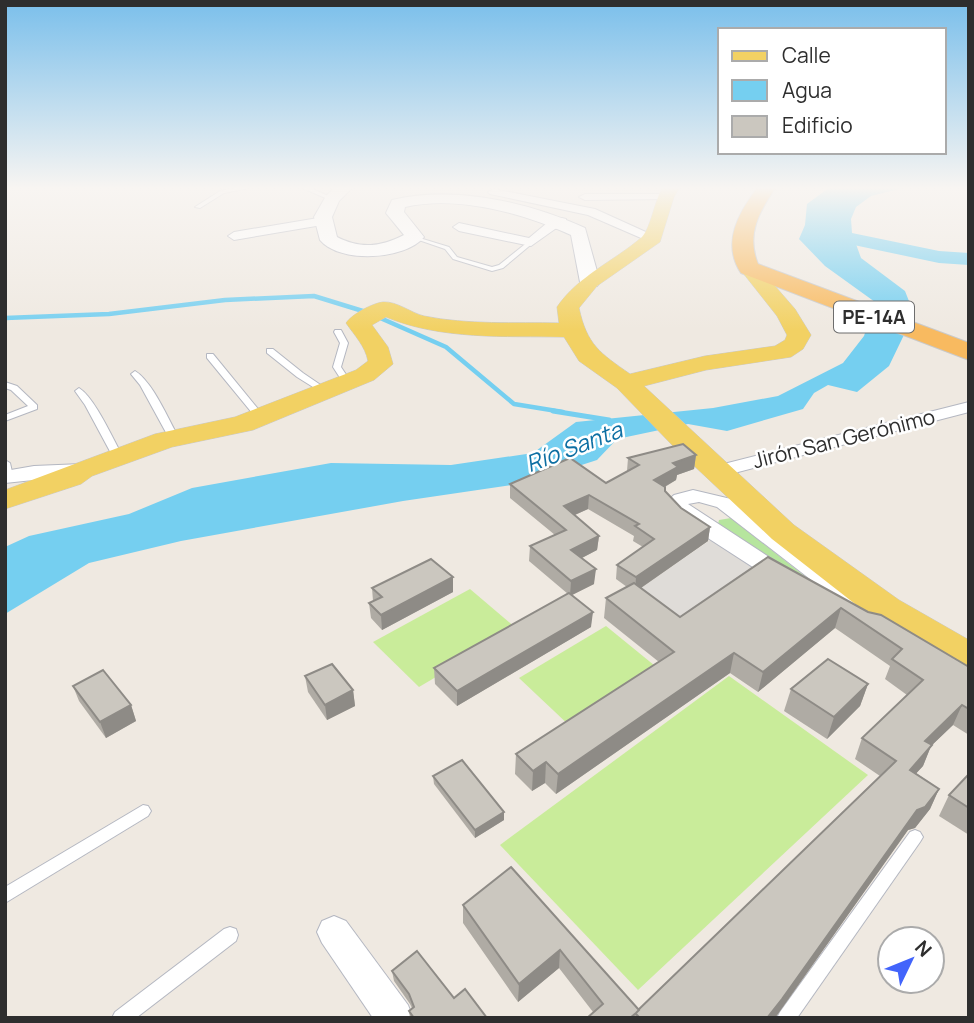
<svg xmlns="http://www.w3.org/2000/svg" width="974" height="1023" font-family="Manrope,sans-serif">
<style>
.green{fill:#b6e59e}
.pitch{fill:#c9ec9a}
.plaza{fill:#dfdcd8}
.water{fill:#75cff0}
.lines{fill:none;stroke-linecap:round;stroke-linejoin:round}
.stream-far2{stroke:#75cff0;stroke-width:3.5}
.stream-far1{stroke:#75cff0;stroke-width:4.5}
.stream{stroke:#75cff0;stroke-width:5}
.river{fill:#75cff0;fill-rule:evenodd}
.service-casing{stroke:#b4b7c1;stroke-width:2}
.minor-casing{stroke:#b4b7c1;stroke-width:2}
.secondary-casing{stroke:#b4b7c1;stroke-width:2}
.primary-casing{stroke:#c9c9c9;stroke-width:1}
.trunk-casing{stroke:#c9c9c9;stroke-width:2}
.service{fill:#fff;fill-rule:evenodd}
.minor{fill:#fff;fill-rule:evenodd}
.secondary{fill:#fff;fill-rule:evenodd}
.primary{fill:#f2d163;fill-rule:evenodd}
.trunk{fill:#f8ba60;fill-rule:evenodd}
.wall{fill:#afaba4}
.shaded-wall{fill:#8e8b86}
.building{fill:#cbc7bf;stroke:#8e8b86;stroke-width:2}
.labels{text-anchor:middle;stroke-width:5;stroke-linejoin:round;paint-order:stroke}
.shield{fill:#fff;stroke:#6d6d6d;stroke-width:2}
.shield-label{font-size:19px;font-weight:bold;fill:#2e2e2e}
.street-label{font-size:21px;fill:#2e2e2e;stroke:#fff}
.water-label{font-size:23px;font-style:italic;fill:#0d6fa3;stroke:#fff}
</style>
<rect width="100%" height="100%" fill="#efe9e1"/>
<path class="green" d="M731 518 835 600 717 528 719 520Z"/>
<g class="pitch">
<path d="M470 589 517 629 419 687 373 642Z"/>
<path d="M606 626 660 670 572 728 519 678Z"/>
<path d="M729 676 868 775 638 990 500 845Z"/>
</g>
<path class="plaza" d="M716 536 770 572 686 631 635 592Z"/>
<path class="water" d="M830 187H907L871 196 856 207 851 219 852 233 861 258 905 291 914 314 889 366 857 392 828 385 814 393 803 409 727 431 688 424 617 439 597 460 526 483 403 501 181 541 89 563 5 614V547L29 536 129 514 192 488 331 463 451 465 533 453 576 422 713 408 778 396 843 363 864 336 875 302 825 266 799 239 805 225 807 204Z"/>
<g class="lines">
<path class="stream-far2" d="M5 268V273"/>
<g class="stream-far1">
<path d="M378 317 446 347 514 404 563 412"/>
<path d="M5 318 109 314 225 300 314 296 366 312"/>
</g>
<path class="stream" d="M553 411 609 420"/>
<path class="river" d="M823 227 939 251 969 253V265L939 263 816 237 814 233 816 229Z"/>
<g class="service-casing">
<g id="service">
<path d="M240 187H254L224 193 200 208 195 207 220 191Z"/>
<path d="M300 187H308L335 199 330 200Z"/>
<path d="M413 236 449 247 457 257 492 267 499 265 529 241 534 242 503 268 492 271 453 259 445 249 413 238Z"/>
<path d="M335 330H341L348 343 341 367 351 382 347 385 344 384 333 367 340 343 334 332Z"/>
<path d="M267 349H273L303 373 328 390 324 393 321 392 297 377 267 353Z"/>
<path d="M207 354H213L263 415 265 417 263 419H257L207 358Z"/>
<path d="M135 371C153 382 168 419 179 438L177 440 174 441 169 438 140 385 131 374Z"/>
<path d="M5 382 17 386 37 405V409L5 421V415L28 406 11 390 5 388Z"/>
<path d="M79 388C95 398 113 439 123 457L121 459H115L113 457 85 405 75 391Z"/>
<path d="M5 460 10 463 13 476 8 479 5 478Z"/>
<path d="M143 805 148 806 151 811 148 816 5 903V887Z"/>
<path d="M915 830 920 832 923 837 920 842 797 1018H777L780 1012 910 832Z"/>
<path d="M230 927 236 929 238 935 236 941 136 1018H112L115 1012 224 929Z"/>
</g>
</g>
<g class="minor-casing">
<g id="minor">
<path d="M494 189 595 209 659 238 658 241H648L588 215 490 194 488 192Z"/>
<path d="M665 194 671 197 669 199 585 200 579 197 585 194Z"/>
<path d="M324 217 328 218V224L234 240 228 236 234 232Z"/>
<path d="M562 218 566 219V225L555 229 531 246 459 231 453 227 459 223 529 238 547 223Z"/>
<path d="M969 402V412L719 477 712 475 709 471 712 467Z"/>
<path d="M82 464 89 466 92 470 89 474 5 483V471L34 466Z"/>
<path d="M693 490 731 499 875 605 879 611 875 617 867 619 859 617 717 507 699 502 688 504 792 572 795 577 792 582 784 585 776 582 680 520 665 503 674 495Z"/>
<path d="M334 916 346 921 408 1005 413 1018H373L322 943 317 932 322 921Z"/>
</g>
</g>
<g class="secondary-casing">
<path id="secondary" d="M335 187H353L339 201 332 217 337 237C360 249 381 247 404 235L386 213 392 200C454 185 528 202 585 228L600 282 597 286H583L580 282 571 235C523 213 457 195 405 207L404 212 424 237C405 260 340 264 320 240L314 217 326 196Z"/>
</g>
<g class="primary-casing">
<path id="primary" d="M663 187H680L674 197 660 242 597 286 579 308C587 345 600 353 630 374L705 356 775 346 785 340 787 335 777 316 739 268 742 264H756L795 309 811 335 803 349 791 357 706 370 644 386 794 525 899 600 969 640V672L956 668 873 618 772 539 674 447 617 388 579 361 564 337C505 336 441 340 386 317L372 325 388 347 393 364 374 380 253 430 172 447 92 476 81 484 5 509V490L155 434 235 417 356 370 368 361C365 346 355 336 346 323 352 314 373 303 383 302 397 301 411 313 424 316 468 325 515 322 559 323L557 307C579 275 613 262 642 237 651 228 654 201 663 187Z"/>
</g>
<g class="trunk-casing">
<path id="trunk" d="M758 187H776C759 212 746 234 758 264L969 343V360L741 273C721 243 739 212 758 187Z"/>
</g>
<use href="#service" class="service"/>
<use href="#minor" class="minor"/>
<use href="#secondary" class="secondary"/>
<use href="#primary" class="primary"/>
<use href="#trunk" class="trunk"/>
</g>
<g class="wall">
<path d="M696 455 694 469 677 475 676 480 665 487V491L681 508 710 527 708 541 641 588 680 617 768 557 969 667V735L953 725 931 746 923 766 916 773 939 789 930 809 915 828 908 830 775 1018H587L593 1012 559 968 518 1002 463 923V905L511 867 639 1010 880 776 855 759 862 738 907 695 885 679 890 666 835 628 758 692 730 673 556 794 545 783 532 791 515 774 516 754 659 662 604 618 606 598 627 587 616 579 617 565 643 547 633 541 634 536 588 509 575 515 599 536 597 550 582 558 594 584 572 595 591 627 457 706 435 684 434 668 568 594 529 561 530 546 555 535 510 498V484L606 483 627 471 628 458Z"/>
<path d="M372 588 453 592 382 630 371 618 369 603 373 601Z"/>
<path d="M305 676 353 690 355 706 327 720 308 692Z"/>
<path d="M868 684 860 706 827 739 784 711 791 689Z"/>
<path d="M73 686 131 705 136 721 106 738 79 701Z"/>
<path d="M433 776 504 812V820L475 838 434 784Z"/>
<path d="M969 776V835L939 816 949 795Z"/>
<path d="M392 971 454 998 487 1018H410L409 1011 412 1008 410 1004 394 981Z"/>
</g>
<g class="shaded-wall">
<path d="M696 455 694 469 677 475 676 480 652 494 654 480 673 463Z"/>
<path d="M589 495 588 509 563 520 564 506Z"/>
<path d="M710 527 708 541 635 592 636 577Z"/>
<path d="M599 536 597 550 570 564 571 550Z"/>
<path d="M596 569 594 584 570 596 571 581Z"/>
<path d="M453 577V592L382 630 381 615Z"/>
<path d="M841 608 835 628 758 692 763 672Z"/>
<path d="M593 612 591 627 457 706V691Z"/>
<path d="M734 653 730 673 556 794 558 774Z"/>
<path d="M868 684 860 706 827 739 834 717Z"/>
<path d="M353 690 355 706 327 720 325 705Z"/>
<path d="M131 705 136 721 106 738 100 722Z"/>
<path d="M962 705 953 725 931 746 923 766 901 790 925 741Z"/>
<path d="M546 762 545 783 532 791 533 771Z"/>
<path d="M939 789 930 809 915 828 908 830 775 1018H767L917 810Z"/>
<path d="M504 812V820L475 838V830Z"/>
<path d="M560 950 559 968 518 1002 519 984Z"/>
</g>
<g class="building">
<path d="M683 444 696 455 673 463 678 467 654 480 665 487V491L681 508 710 527 636 577 617 565 654 539 635 526 639 524 589 495 564 506 599 536 571 550 596 569 571 581 530 546 566 530 510 484 570 458 606 483 639 465 628 458Z"/>
<path d="M768 557 868 612 881 615 969 667V709L962 705 925 741 932 745 910 770 939 789 925 807 917 810 782 999 767 1018H640L635 1013 896 761 862 738 923 680 892 659 902 649 841 608 763 672 734 653 558 774 546 762 533 771 516 754 674 652 606 598 634 583 680 617Z"/>
<path d="M431 559 453 577 381 615 369 603 382 597 372 588Z"/>
<path d="M569 593 593 612 457 691 434 668Z"/>
<path d="M828 659 868 684 834 717 791 689Z"/>
<path d="M332 664 353 690 325 705 305 676Z"/>
<path d="M103 670 131 705 100 722 73 686Z"/>
<path d="M462 760 504 812 475 830 433 776Z"/>
<path d="M968 775 969 776V808L949 795Z"/>
<path d="M511 867 639 1010 636 1013 630 1018H587L603 1004 560 950 519 984 463 905Z"/>
<path d="M417 951 454 998 465 989 487 1018H414L409 1011 414 1007 409 994 392 971Z"/>
</g>
<linearGradient id="sky" x2="0" y2="1"><stop stop-color="#7abfeb"/><stop offset="0.57" stop-color="#f8f5f2"/><stop offset="1" stop-color="#f8f5f2" stop-opacity="0"/></linearGradient>
<rect width="974" height="330" fill="url(#sky)"/>
<g class="labels">
<rect class="shield" x="834" y="301.5" width="80" height="31" rx="5"/>
<g class="shield-label">
<text x="874" y="324">PE-14A</text>
</g>
<g class="street-label">
<text transform="translate(844 439) rotate(-14)" y="7">Jirón San Gerónimo</text>
</g>
<g class="water-label">
<text transform="translate(574 447) rotate(-21)" y="8">Río Santa</text>
</g>
</g>
<rect width="974" height="1023" fill="none" stroke="#2e2e2e" stroke-width="14"/>
<rect x="718" y="28" width="228" height="126" fill="#ffffff" stroke="#ababab" stroke-width="2"/>
<rect x="732" y="51" width="35" height="10" fill="#f2d163" stroke="#ababab" stroke-width="2"/>
<text x="782" y="63" font-size="21" fill="#2e2e2e">Calle</text>
<rect x="732" y="80" width="35" height="21" fill="#75cff0" stroke="#ababab" stroke-width="2"/>
<text x="782" y="98" font-size="21" fill="#2e2e2e">Agua</text>
<rect x="732" y="116" width="35" height="21" fill="#cbc7bf" stroke="#ababab" stroke-width="2"/>
<text x="782" y="133" font-size="21" fill="#2e2e2e">Edificio</text>
<g transform="translate(911 960) rotate(47)"><circle r="33" fill="#ffffff" stroke="#ababab" stroke-width="2"/>
<path d="M0-5L12 26L0 18L-12 26Z" fill="#4264fb"/>
<text y="-10" font-size="19" font-weight="bold" text-anchor="middle" fill="#2e2e2e">N</text>
</g>
</svg>
